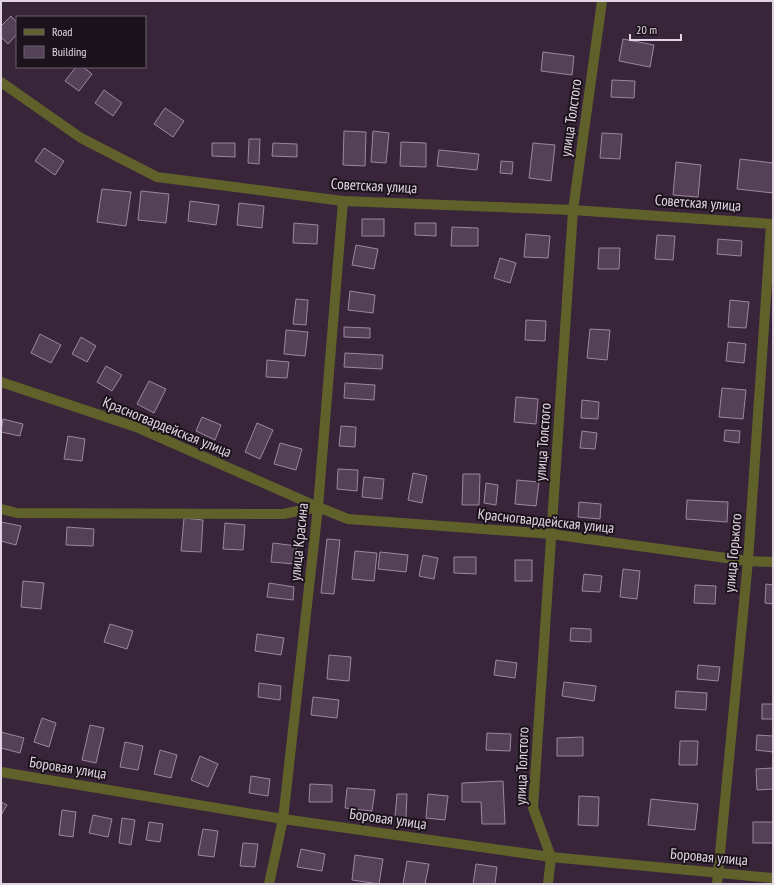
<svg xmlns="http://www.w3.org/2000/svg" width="774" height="885" font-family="'PT Sans Narrow',sans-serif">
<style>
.building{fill:#554157;stroke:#9d869f}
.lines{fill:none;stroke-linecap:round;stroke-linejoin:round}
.minor{stroke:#60602a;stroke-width:10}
.labels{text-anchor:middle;stroke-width:4;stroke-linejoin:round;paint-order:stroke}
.street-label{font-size:15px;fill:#e2d5e3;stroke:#1b121b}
</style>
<rect width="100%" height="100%" fill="#38253a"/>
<g class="building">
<path d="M11 16 17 23V34L8 44 1 37V26Z"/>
<path d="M623 39 654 45 650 67 619 61Z"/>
<path d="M543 52 574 56 572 75 541 71Z"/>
<path d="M76 67H83L92 74 79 91 65 81Z"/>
<path d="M612 80 635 81 634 98 611 97Z"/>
<path d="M104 90 122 103 113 116 95 103Z"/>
<path d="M165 108 184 121 173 137 154 124Z"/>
<path d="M344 131 366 132 365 166 343 165Z"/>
<path d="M373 131 389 133 386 163 371 162Z"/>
<path d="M602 133 622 134 620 159 600 158Z"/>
<path d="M249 139H260L259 164 248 163Z"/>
<path d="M401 142 426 143V167L400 166Z"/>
<path d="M212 143H235V157L212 156Z"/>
<path d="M273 143 297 144V157L272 156Z"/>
<path d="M533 143 555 145 551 181 529 178Z"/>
<path d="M44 148 64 161 55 175 35 161Z"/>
<path d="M439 150 479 154 477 170 437 166Z"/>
<path d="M740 159 773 163V193L737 189Z"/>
<path d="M501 161 513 162 512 174 500 173Z"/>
<path d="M676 162 701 165 698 197 673 195Z"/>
<path d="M102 189 131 192 126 226 97 222Z"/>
<path d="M141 191 169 194 166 223 138 220Z"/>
<path d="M190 201 219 205 216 225 188 221Z"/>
<path d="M239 203 264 206 262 228 237 225Z"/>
<rect x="362" y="219" width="22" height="17"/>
<path d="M294 223 318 225 317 244 293 243Z"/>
<path d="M415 223H436V236L415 235Z"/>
<path d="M452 227 478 228V246H451Z"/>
<path d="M526 234 550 236 548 258 524 257Z"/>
<path d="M657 235 675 236 673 260 655 259Z"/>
<path d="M718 239 742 241 741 256 717 254Z"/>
<path d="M356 245 378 249 374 269 352 265Z"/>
<path d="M599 248H620L619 269H598Z"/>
<path d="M500 258 516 263 510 283 494 278Z"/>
<path d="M350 291 375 295 373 313 348 310Z"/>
<path d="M296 299 308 300 306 325 293 324Z"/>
<path d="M730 300 749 302 746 328 728 327Z"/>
<path d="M526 320 546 321 545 341 525 340Z"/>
<path d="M344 327 370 328V338L344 337Z"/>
<path d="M590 329 610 330 607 360 587 358Z"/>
<path d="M286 330 308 332 305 356 284 354Z"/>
<path d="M40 334 61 345 51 363 31 353Z"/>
<path d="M81 337 96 346 87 362 72 354Z"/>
<path d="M728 342 746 344 744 363 726 361Z"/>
<path d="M345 353 383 355 382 369 344 367Z"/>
<path d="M267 360 289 362 287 378 266 377Z"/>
<path d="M106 366 122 375 112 391 97 382Z"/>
<path d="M149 381 166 389 154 413 137 404Z"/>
<path d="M345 383 375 385 374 400 344 398Z"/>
<path d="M722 388 746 390 743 419 719 417Z"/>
<path d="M516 397 538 399 536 424 514 422Z"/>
<path d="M582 400 599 402 598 419 581 418Z"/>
<path d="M202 417 221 425 215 440 196 431Z"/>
<path d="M3 419 23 424 20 436 1 432Z"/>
<path d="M257 423 273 430 260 459 245 452Z"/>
<path d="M341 426 356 427 355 447 339 446Z"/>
<path d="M725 430 740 431 739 443 724 441Z"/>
<path d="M582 431 597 433 595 449 580 448Z"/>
<path d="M68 436 85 439 82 461 64 459Z"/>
<path d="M280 443 302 449 296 470 274 464Z"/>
<path d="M338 469 358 470 357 491 337 489Z"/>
<path d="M413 473 427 476 422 503 408 500Z"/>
<path d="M463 474H480L479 505H462Z"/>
<path d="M364 477 384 479 382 499 362 497Z"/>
<path d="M517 480 539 482 536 506 515 504Z"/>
<path d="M486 483 498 485 496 505 484 503Z"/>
<path d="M687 500 728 502 727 522 686 519Z"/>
<path d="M579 502 601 504 600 519 578 517Z"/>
<path d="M184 518 203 520 201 552 181 551Z"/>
<path d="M1 522 21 526 16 545 1 541Z"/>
<path d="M225 523 245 525 243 550 223 549Z"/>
<path d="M67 527 94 529 93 546 66 545Z"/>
<path d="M327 539 340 540 334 594 321 593Z"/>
<path d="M273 543 297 546 295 564 271 562Z"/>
<path d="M355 551 377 553 374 581 352 579Z"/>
<path d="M380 552 408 555 406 572 378 569Z"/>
<path d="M423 555 438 558 434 579 419 576Z"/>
<path d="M454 557H476V574L454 573Z"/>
<rect x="515" y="560" width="17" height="21"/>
<path d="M623 569 640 571 637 599 620 597Z"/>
<path d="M584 574 602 576 600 592 582 591Z"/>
<path d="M23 581 44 583 41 609 21 607Z"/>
<path d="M269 583 294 587 293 600 267 597Z"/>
<path d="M766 584 773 585V604L765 603Z"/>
<path d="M695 585 716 586 715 604 694 603Z"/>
<path d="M110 624 133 631 127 649 104 642Z"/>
<path d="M571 628 591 629V642L570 641Z"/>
<path d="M257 634 284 638 281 655 255 651Z"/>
<path d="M329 655 351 657 349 681 327 679Z"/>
<path d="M496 660 517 663 515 678 494 675Z"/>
<path d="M698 665 720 667 718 681 697 679Z"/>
<path d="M564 682 596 686 594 701 562 696Z"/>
<path d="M259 683 281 686 280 700 258 697Z"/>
<path d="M676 691 707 693 706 710 675 708Z"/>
<path d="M313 697 339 700 337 718 311 715Z"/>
<rect x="762" y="704" width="11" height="15"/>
<path d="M42 718 56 723 49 747 34 742Z"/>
<path d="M90 725 104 728 96 763 82 760Z"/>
<path d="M1 732 24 738 20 753 1 748Z"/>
<path d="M487 733 511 734 510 751 486 750Z"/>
<path d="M757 735 773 736V752L756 750Z"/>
<path d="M583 737V756H557V738Z"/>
<path d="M680 741H698L697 765H679Z"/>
<path d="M125 742 143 746 138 770 120 767Z"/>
<path d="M160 750 177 755 171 778 154 774Z"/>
<path d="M200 756 218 764 208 787 191 780Z"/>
<path d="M773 768V789L757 790 756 769Z"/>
<path d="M251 776 270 779 268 796 249 793Z"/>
<path d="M503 781 505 824H482L481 802H462V783Z"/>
<path d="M310 784 332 785V802H309Z"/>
<path d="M347 788 375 790 372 811 345 808Z"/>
<path d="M397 794H407L406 818 395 817Z"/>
<path d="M428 794 448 796 445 820 426 818Z"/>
<path d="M579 796 599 797 598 826 578 825Z"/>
<path d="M651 799 698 804 695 830 648 825Z"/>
<path d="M1 802 7 805 1 815Z"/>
<path d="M62 810 76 812 73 837 59 835Z"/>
<path d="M93 815 112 819 108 837 89 833Z"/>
<path d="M122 818 135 820 131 845 119 843Z"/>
<path d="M149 822 163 824 160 842 146 840Z"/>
<rect x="753" y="822" width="20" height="21"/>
<path d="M203 829 218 831 214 857 198 855Z"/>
<path d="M243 843 258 844 255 867 240 866Z"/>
<path d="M301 849 325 854 322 871 297 867Z"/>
<path d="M355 855 383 859 379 884 352 880Z"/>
<path d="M407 861 429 864 425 884H403Z"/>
<path d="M476 864 497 867 495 884H473Z"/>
</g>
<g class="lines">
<g class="minor">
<path d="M1 82 81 138 157 177 343 201 573 210 773 224"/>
<path d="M1 382 136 427 318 507 348 519 551 534 748 561 773 562"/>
<path d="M1 509 17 513 283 514 318 507"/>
<path d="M1 772 283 819 551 857 773 878"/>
<path d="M269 884 283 819 318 507 343 201"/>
<path d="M548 884 551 857 533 808 573 210 602 1"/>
<path d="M717 884 748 561 771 224"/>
</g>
</g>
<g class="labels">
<g class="street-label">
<text transform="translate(571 118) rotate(-82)" y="5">улица Толстого</text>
<text transform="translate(374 186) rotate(3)" y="5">Советская улица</text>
<text transform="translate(698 203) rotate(4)" y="5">Советская улица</text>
<text transform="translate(167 427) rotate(22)" y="5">Красногвардейская улица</text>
<text transform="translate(543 442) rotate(-86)" y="5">улица Толстого</text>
<text transform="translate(546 521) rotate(6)" y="5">Красногвардейская улица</text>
<text transform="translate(299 542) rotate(-84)" y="5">улица Красина</text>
<text transform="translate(733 553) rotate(-85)" y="5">улица Горького</text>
<text transform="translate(522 766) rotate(-88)" y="5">улица Толстого</text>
<text transform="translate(68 768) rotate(9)" y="5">Боровая улица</text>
<text transform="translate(388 819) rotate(8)" y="5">Боровая улица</text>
<text transform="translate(709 857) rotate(5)" y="5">Боровая улица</text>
</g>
</g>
<rect width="774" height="885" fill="none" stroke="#e2d5e3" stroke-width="4"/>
<rect x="16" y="16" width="130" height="52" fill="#1b121b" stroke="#6b606b"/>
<rect x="24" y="29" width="20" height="6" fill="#60602a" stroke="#6b606b"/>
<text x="52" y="36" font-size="12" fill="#e2d5e3">Road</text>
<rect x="24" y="46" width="20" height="12" fill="#554157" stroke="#6b606b"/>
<text x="52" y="56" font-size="12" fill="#e2d5e3">Building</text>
<path d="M630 34v6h51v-6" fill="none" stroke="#e2d5e3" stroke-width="2"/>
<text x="636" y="34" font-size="12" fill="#e2d5e3" stroke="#1b121b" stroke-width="3" paint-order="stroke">20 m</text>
</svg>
